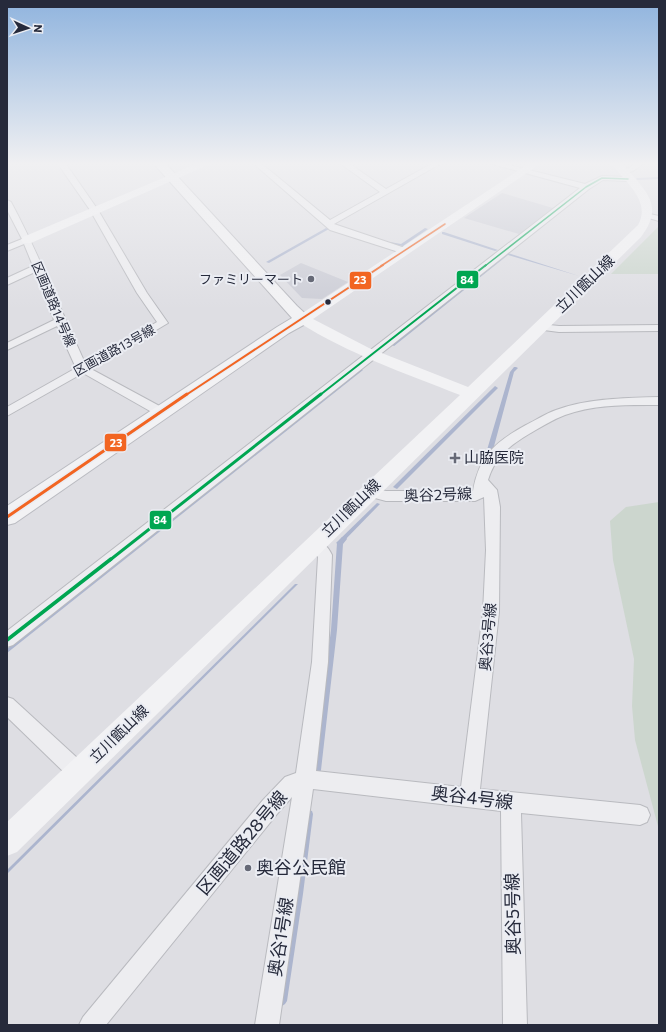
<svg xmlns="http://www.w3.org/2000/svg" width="666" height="1032" font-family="Commissioner,'Noto Sans JP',sans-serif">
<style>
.built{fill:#cccdd6}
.green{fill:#ccd6ce}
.water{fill:#acb5ce}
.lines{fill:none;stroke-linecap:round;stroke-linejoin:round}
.stream{fill:#acb5ce;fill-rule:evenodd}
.street-casing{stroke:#b9babf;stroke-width:2}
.primary-casing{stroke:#babbc1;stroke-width:2}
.street{fill:#ededf0;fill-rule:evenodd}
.secondary{fill:#f2f2f4;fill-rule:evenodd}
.primary{fill:#f2f2f4;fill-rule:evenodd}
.bus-1-far2-casing{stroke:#ebedf3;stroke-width:3}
.bus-1-far1-casing{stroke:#ebedf3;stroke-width:4}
.bus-1-casing{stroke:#ebedf3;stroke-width:6}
.bus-2-far3-casing{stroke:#ebedf3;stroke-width:3}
.bus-2-far2-casing{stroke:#ebedf3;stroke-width:4}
.bus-2-far1-casing{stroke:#ebedf3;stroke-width:6}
.bus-2-casing{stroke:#ebedf3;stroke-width:6}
.bus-1-far2{stroke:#f26522;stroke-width:1.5}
.bus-1-far1{stroke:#f26522;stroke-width:2}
.bus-1{stroke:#f26522;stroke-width:3}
.bus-2-far3{stroke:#00a651;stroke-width:1.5}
.bus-2-far2{stroke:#00a651;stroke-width:2}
.bus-2-far1{stroke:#00a651;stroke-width:3}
.bus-2{stroke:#00a651;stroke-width:3.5}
.poi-dot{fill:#666976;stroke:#ebedf3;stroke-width:1.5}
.bus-dot{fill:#262a3b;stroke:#ebedf3;stroke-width:1.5}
.labels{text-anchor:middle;stroke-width:4;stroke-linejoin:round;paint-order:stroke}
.far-poi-label{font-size:13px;fill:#262a3b;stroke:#ebedf3;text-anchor:end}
.far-street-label{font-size:13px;fill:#262a3b;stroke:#ebedf3}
.street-label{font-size:15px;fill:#262a3b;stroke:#ebedf3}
.poi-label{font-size:15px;fill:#262a3b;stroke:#ebedf3;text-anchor:start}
.near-street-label{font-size:18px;fill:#262a3b;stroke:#ebedf3}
.near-poi-label{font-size:18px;fill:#262a3b;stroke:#ebedf3;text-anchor:start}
.line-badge{stroke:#ebedf3;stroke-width:1.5}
.badge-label{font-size:11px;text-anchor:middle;font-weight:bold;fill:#fff}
</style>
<rect width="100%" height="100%" fill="#dedee3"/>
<g class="built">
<path d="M502 193 553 208 519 234 464 218Z"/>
<path d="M301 263 348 282 322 299 302 298 280 275Z"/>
</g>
<g class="green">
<path d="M659 226V274H611Z"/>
<path d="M659 502V830L635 740 632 706 634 659 613 560 610 521 626 507Z"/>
</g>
<g class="water">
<path d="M508 253 579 276 508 255 394 346 392 345Z"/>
<path d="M361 369 363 370 7 653V649Z"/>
<path d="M495 386 498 388 397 489 393 487Z"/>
<path d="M377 503 380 504 340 545 336 543Z"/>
<path d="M295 584H298L7 874V870Z"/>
</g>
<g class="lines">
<g class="stream">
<path d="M659 177V179L637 180 636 179 637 178Z"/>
<path d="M326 228 329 229 269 263 266 262Z"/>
<path d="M425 228 428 229 403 246 390 244 388 243 390 242 401 244Z"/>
<path d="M442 232H444L498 250 495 251 442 234Z"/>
<path d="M514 367H516L518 368 514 372 493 450 492 451H488L487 450 510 372Z"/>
<path d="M342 537H346L347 539 343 544 337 630 321 770 320 773 317 774 314 773 313 770 331 630 337 543Z"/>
<path d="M309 810 312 811 313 814 303 894 287 1001 285 1004 282 1006 279 1004 277 1001 295 894 305 814 306 811Z"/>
</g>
<g class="street-casing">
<g id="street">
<path d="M58 164H66L98 210 147 293 168 323 91 369 165 409 167 412 165 415H157L83 373 7 416V407L76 368 57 326 7 350V343L54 320 35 272 7 285V278L33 266 24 244 7 251V245L22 239 7 210V200L11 202C39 254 60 309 85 363L157 322 137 293 90 210Z"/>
<path d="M254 164H262L330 220 380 192 341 164H350L386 189 431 164H440L334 224 408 249 409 251 405 254 330 230Z"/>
<path d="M492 164H505L585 184 602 176 628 177 632 179 628 181 603 180 589 189 13 645 7 647V631L580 188Z"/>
<path d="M634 164H642C636 170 627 176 619 171L629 168Z"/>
<path d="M645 213 659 216V221L645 217Z"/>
<path d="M540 324 559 326 659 325V331L559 332 536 329 535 327 536 325Z"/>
<path d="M659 397V405C628 405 595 404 565 415 552 420 541 427 529 434 509 446 495 457 488 480L497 490 500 507 499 612 480 789 640 805 647 808 650 815 647 822 640 825 521 813 527 1025H503L501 811 313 789 279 1025H255L292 797 277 814 106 1025H79L83 1017 263 800 285 777 296 773 312 662 318 557 307 544 309 540C319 537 328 546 332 555L328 662 316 771 461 787 483 612 486 550 484 497 475 501H386L364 495 362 492 364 489 369 487 386 491H473C479 456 495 442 526 425 536 420 545 414 556 410 589 398 624 398 659 397Z"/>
<path d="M7 697 13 699 86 766 88 773 86 780 79 782 72 780 7 717Z"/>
</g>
</g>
<g class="primary-casing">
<path id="primary" d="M154 164H166L297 306 311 319 309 322 289 333 15 523 7 525V506L277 327 292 318Z"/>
</g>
<use href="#street" class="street"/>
<g class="secondary">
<path d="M196 164H210L31 243H23L21 240 23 237Z"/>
<path d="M528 164H540L313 319 369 348 468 387 638 225C652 201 624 181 612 164H623C644 190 666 204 641 237L17 852 7 856V822L460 395C404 373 349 354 298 322L296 319 298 316Z"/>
</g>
<use href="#primary" class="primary"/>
<g class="bus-1-far2-casing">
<path id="bus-1-far2" d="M381 266 445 224"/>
</g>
<g class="bus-1-far1-casing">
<path id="bus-1-far1" d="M186 395 383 265"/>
</g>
<g class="bus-1-casing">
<path id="bus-1" d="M7 517 187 394"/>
</g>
<g class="bus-2-far3-casing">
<path id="bus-2-far3" d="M485 266 586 187 602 178 628 179"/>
</g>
<g class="bus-2-far2-casing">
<path id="bus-2-far2" d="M320 395 486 265"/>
</g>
<g class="bus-2-far1-casing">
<path id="bus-2-far1" d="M110 560 321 394"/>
</g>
<g class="bus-2-casing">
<path id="bus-2" d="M7 640 111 559"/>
</g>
<use href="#bus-1-far2" class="bus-1-far2"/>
<use href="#bus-1-far1" class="bus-1-far1"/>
<use href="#bus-1" class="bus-1"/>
<use href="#bus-2-far3" class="bus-2-far3"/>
<use href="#bus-2-far2" class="bus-2-far2"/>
<use href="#bus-2-far1" class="bus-2-far1"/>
<use href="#bus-2" class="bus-2"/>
</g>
<linearGradient id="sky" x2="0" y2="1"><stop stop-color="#90b4de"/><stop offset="0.53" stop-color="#f0f0f2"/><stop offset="1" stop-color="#f0f0f2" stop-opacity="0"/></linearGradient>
<rect width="666" height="309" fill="url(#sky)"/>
<g class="poi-dot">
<circle cx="311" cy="279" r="4"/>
<path d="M453 452h4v4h4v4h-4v4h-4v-4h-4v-4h4z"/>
<circle cx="248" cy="868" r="4"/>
</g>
<circle class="bus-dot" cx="328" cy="302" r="3.5"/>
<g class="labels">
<g class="far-poi-label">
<text x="303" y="284">ファミリーマート</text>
</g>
<g class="far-street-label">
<text transform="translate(54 304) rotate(67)" y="5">区画道路14号線</text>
<text transform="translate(114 350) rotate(-29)" y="5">区画道路13号線</text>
</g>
<g class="street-label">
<text transform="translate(585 284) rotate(-44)" y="5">立川甑山線</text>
<text transform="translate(438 495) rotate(-2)" y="5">奥谷2号線</text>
<text transform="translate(351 508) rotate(-44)" y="5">立川甑山線</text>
<text transform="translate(488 637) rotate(-85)" y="5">奥谷3号線</text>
<text transform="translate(119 734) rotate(-44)" y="5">立川甑山線</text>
</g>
<g class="poi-label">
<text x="464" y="463">山脇医院</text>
</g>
<g class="near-street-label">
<text transform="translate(472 798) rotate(7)" y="6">奥谷4号線</text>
<text transform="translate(242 843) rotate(-50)" y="6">区画道路28号線</text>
<text transform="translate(513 914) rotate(-91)" y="6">奥谷5号線</text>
<text transform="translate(281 937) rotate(-81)" y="6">奥谷1号線</text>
</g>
<g class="near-poi-label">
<text x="256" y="874">奥谷公民館</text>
</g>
</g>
<g class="line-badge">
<rect x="456" y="270" width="23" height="19" rx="4" fill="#00a651"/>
<rect x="349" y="271" width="23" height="19" rx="4" fill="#f26522"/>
<rect x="104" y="433" width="23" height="19" rx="4" fill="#f26522"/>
<rect x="149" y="510" width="23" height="20" rx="4" fill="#00a651"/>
</g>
<g class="badge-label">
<text x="467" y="284">84</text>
<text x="360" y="284">23</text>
<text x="116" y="447">23</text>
<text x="160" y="524">84</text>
</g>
<rect width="666" height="1032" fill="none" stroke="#262a3b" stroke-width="16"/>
<g transform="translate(28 28) rotate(93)" stroke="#ebedf3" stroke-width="3" paint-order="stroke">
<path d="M0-3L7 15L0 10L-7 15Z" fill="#262a3b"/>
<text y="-6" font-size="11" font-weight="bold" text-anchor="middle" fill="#262a3b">N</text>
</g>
</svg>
